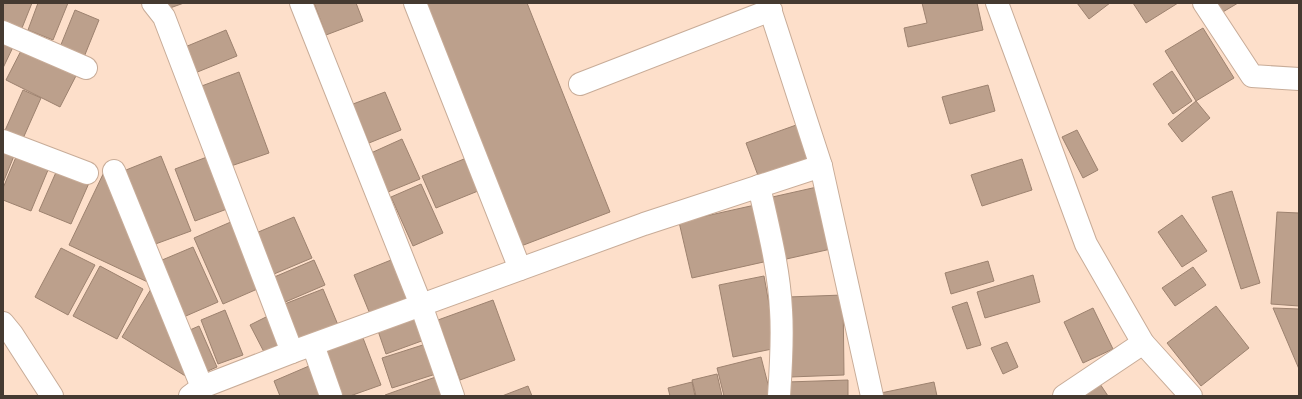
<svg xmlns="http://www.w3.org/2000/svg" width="1302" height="399" font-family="'PT Sans Narrow',sans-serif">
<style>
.building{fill:#bca08c;stroke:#9d826f}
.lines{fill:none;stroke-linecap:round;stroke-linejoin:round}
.minor-casing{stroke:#c8ac98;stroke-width:24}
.minor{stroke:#fff;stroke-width:22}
</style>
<rect width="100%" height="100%" fill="#fddfca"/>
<g class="building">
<path d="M3 3H32L20 33 3 26Z"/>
<path d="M38 3H68L53 40 28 30Z"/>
<path d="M165 3H184L167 9Z"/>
<path d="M314 3H356L363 21 326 35Z"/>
<path d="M426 3H527L610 212 521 246Z"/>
<path d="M922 3H977L983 30 908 47 904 28 927 23Z"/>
<path d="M1077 3H1110L1089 19Z"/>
<path d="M1133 3H1178L1146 23Z"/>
<path d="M1208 3H1238L1216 16Z"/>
<path d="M75 10 99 20 82 62 58 52Z"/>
<path d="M1203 28 1234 78 1196 101 1165 51Z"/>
<path d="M226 30 237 56 195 73 185 47Z"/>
<path d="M3 40 14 45 3 68Z"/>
<path d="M25 43 79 70 60 107 6 80Z"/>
<path d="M1172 71 1192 101 1173 114 1153 84Z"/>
<path d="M239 72 269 153 228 167 199 87Z"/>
<path d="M988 85 995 111 950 124 942 97Z"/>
<path d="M23 90 41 98 21 143 3 135Z"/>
<path d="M385 92 401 130 369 143 353 104Z"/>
<path d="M1196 101 1210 118 1182 142 1168 124Z"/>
<path d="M799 124 813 162 760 181 746 143Z"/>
<path d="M1077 130 1098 170 1083 178 1062 137Z"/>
<path d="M402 139 420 179 388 192 371 153Z"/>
<path d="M3 145 16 151 3 183Z"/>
<path d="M215 154 235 206 195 221 175 169Z"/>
<path d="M161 156 191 231 150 246 121 172Z"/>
<path d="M16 157 48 170 31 211 3 200V188Z"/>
<path d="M464 159 478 191 436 208 422 176Z"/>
<path d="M1022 159 1032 190 982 206 971 175Z"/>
<path d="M106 168 154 285 69 245Z"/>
<path d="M57 170 89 183 71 224 39 211Z"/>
<path d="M421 184 443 233 413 246 391 197Z"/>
<path d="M817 187 831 249 782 260 768 198Z"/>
<path d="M1232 191 1260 283 1241 289 1212 197Z"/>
<path d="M755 205 768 261 692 278 679 222Z"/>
<path d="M1277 212 1299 213V306L1271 304Z"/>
<path d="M1182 215 1207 251 1182 267 1158 232Z"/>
<path d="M294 217 312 258 274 274 256 233Z"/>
<path d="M233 221 262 287 223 304 194 238Z"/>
<path d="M193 247 218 302 179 319 155 263Z"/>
<path d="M61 248 95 265 68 315 35 297Z"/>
<path d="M396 258 412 296 370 314 354 275Z"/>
<path d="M314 260 325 285 283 303 272 278Z"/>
<path d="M988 261 994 281 951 294 945 273Z"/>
<path d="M100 266 143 289 117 339 73 316Z"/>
<path d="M1193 267 1206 285 1175 306 1162 288Z"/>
<path d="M1033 275 1040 302 985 318 977 292Z"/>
<path d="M764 276 777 348 733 357 719 285Z"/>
<path d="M151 289 187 377 122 337Z"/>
<path d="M323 289 338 325 297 341 282 305Z"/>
<path d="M843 295 844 375 790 377 788 297Z"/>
<path d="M493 300 515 360 460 380 438 320Z"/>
<path d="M967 302 981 345 967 349 952 307Z"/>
<path d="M1216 306 1249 348 1201 386 1167 343Z"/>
<path d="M1093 308 1113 349 1083 363 1064 322Z"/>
<path d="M1273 308 1299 309V369Z"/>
<path d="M225 310 243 355 218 364 201 320Z"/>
<path d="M418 313 427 339 386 354 377 328Z"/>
<path d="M268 316 281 343 264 352 250 325Z"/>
<path d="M199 326 217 367 201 374 183 333Z"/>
<path d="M363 338 381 385 350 396H341L324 352Z"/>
<path d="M1007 342 1018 367 1003 374 991 348Z"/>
<path d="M429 343 439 373 392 388 382 358Z"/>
<path d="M761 357 771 396H724L717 368Z"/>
<path d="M309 366 322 396H280L274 381Z"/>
<path d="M444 374 452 396H386L385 395Z"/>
<path d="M717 374 722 396H696L692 380Z"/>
<path d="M848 380V396H787V382Z"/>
<path d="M692 382 695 396H670L668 388Z"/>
<path d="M934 382 937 396H876V394Z"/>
<path d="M1100 384 1108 396H1082Z"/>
<path d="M528 386 532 396H502Z"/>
</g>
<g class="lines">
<g class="minor-casing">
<g id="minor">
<path d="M153 3 164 17 292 352"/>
<path d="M301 3 421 305 453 396"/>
<path d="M415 3 520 269"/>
<path d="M768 3 821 166 872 396"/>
<path d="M997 3 1086 244 1143 343 1191 396"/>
<path d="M1204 3 1252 76 1299 79"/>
<path d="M3 32 86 68"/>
<path d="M580 84 771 10"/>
<path d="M3 141 87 173"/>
<path d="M114 171 202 387"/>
<path d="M759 186C768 227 779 268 781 310 783 339 781 367 779 396"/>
<path d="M3 323 12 334 52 396"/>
<path d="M313 345 331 396"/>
<path d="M190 396 202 387 292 352 644 224 821 166"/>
<path d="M1064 396 1143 343"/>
</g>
</g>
<use href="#minor" class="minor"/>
</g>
<rect width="1302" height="399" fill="none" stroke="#453a31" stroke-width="8"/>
</svg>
